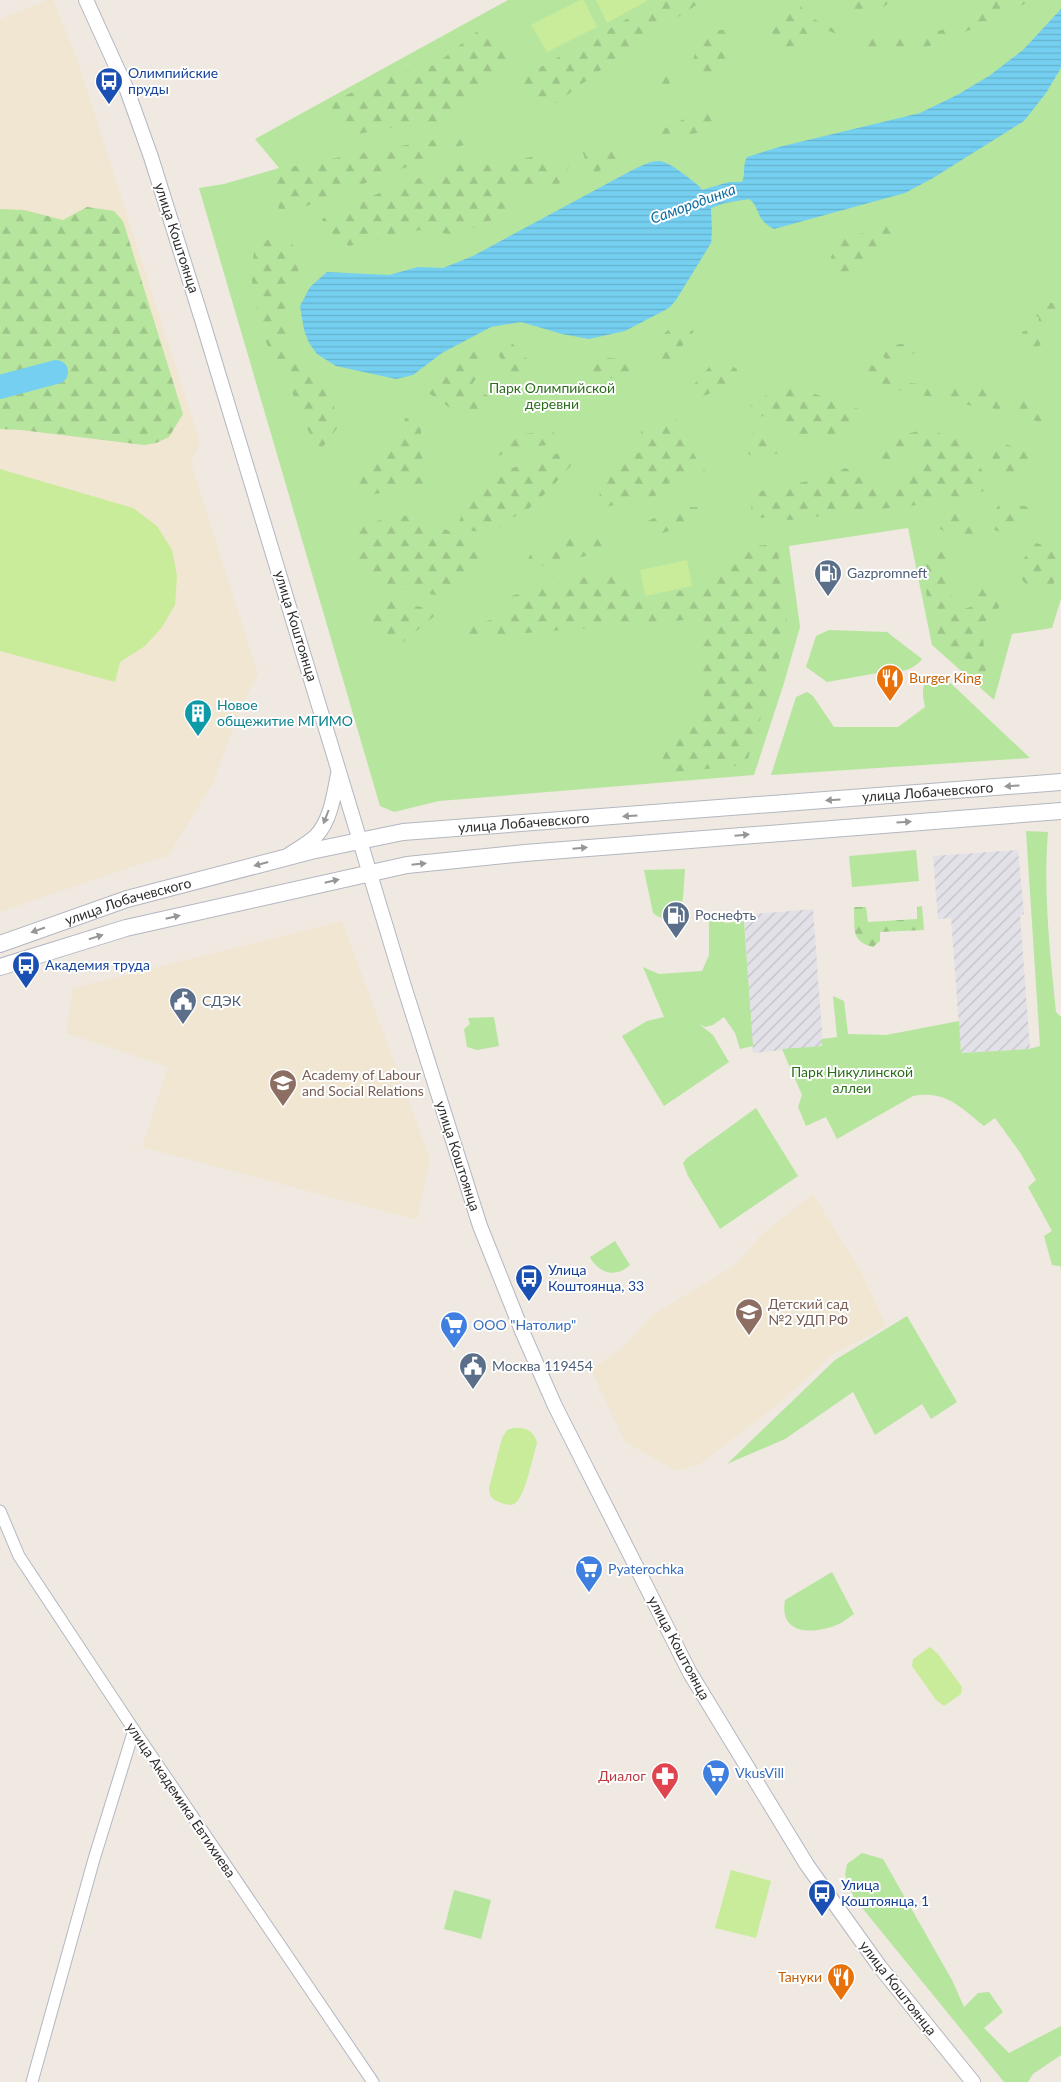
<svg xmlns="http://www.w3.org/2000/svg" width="1061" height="2082" font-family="Lato,sans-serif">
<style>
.industrial{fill:url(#industrial-furrows)}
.education{fill:#f0e6d1}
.green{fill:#b6e59e}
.forest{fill:url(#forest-firs)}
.pitch{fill:#c9ec9a}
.water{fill:url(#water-rules)}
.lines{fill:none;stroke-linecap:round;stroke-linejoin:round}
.river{stroke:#75cff0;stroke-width:24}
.minor-casing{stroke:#b4b7c1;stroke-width:13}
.tertiary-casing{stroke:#b4b7c1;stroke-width:16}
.secondary-casing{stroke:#b4b7c1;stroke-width:18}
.minor{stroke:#fff;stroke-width:11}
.tertiary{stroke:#fff;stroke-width:14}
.secondary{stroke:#fff;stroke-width:16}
.oneway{fill:#969696}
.labels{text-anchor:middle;stroke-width:4;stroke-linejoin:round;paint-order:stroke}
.transit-label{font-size:14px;fill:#164399;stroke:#fff;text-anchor:start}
.street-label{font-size:14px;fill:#2e2e2e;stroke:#fff}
.park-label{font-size:14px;fill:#2c6e1b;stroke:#fff}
.service-label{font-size:14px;fill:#4e5e75;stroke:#fff;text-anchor:start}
.food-label{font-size:14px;fill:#c56008;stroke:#fff;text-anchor:start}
.culture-label{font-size:14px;fill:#0d838f;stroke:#fff;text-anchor:start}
.education-label{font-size:14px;fill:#785e54;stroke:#fff;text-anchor:start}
.shop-label{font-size:14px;fill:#366cbe;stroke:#fff;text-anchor:start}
.health-label{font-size:14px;fill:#be3a42;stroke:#fff;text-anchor:end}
.water-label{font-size:15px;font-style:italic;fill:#0d6fa3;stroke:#fff}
</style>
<defs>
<pattern id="industrial-furrows" width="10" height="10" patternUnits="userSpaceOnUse" patternTransform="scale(1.25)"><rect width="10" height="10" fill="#e3e1e8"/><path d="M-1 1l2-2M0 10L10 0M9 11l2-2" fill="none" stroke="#c3c1c7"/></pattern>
<pattern id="forest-firs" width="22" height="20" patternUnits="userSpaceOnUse" patternTransform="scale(1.25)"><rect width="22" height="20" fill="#b6e59e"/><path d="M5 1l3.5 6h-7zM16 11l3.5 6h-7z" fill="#9dc588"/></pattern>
<pattern id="water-rules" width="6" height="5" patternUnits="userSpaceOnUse" patternTransform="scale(1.25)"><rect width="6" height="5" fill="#75cff0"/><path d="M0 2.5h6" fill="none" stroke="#66b2ce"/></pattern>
</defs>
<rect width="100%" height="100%" fill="#efe9e1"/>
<g class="industrial">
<path d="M1018 850 1024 914 1020 915 1030 1049 961 1053 951 918 938 919 933 856Z"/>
<path d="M813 909 823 1046 753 1053 744 915Z"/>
</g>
<g class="education">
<path d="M47 0H53L77 59 200 443 191 463 258 674 241 707 213 783 168 856 140 864 0 912V19Z"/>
<path d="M342 921 430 1159 417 1220 142 1147 168 1067 66 1033 73 988Z"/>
<path d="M813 1194 861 1272 886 1326 832 1355 781 1402 700 1464 677 1471 625 1442 591 1370 623 1347 654 1314 735 1265 762 1234Z"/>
</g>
<g class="green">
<path d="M508 0H1061V599L1052 628 1012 634 994 700 932 645 908 528 789 546 800 627 784 683 754 775 439 801 394 812 380 806 199 188 224 184 279 168 255 139Z"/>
<path d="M829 630 887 632 922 659C916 668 900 674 889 671L827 682 806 667 816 636Z"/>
<path d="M941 674 1030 758 771 775 796 697 807 692 813 696 834 727H898L925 707C921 689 921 678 941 674Z"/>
<path d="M1026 831 1048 832C1043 892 1050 952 1056 1012L1061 1017V1269L1060 1266 1052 1265 1044 1236 1052 1231 1028 1187 1036 1180 1021 1154 995 1118 984 1126C960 1107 946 1090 913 1096L837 1139 826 1117 806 1126 798 1107 802 1095 782 1049 822 1046V1039L837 1037 833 996 844 1001 848 1034 886 1035 959 1021 961 1053 1029 1049 1040 1046Z"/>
<path d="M916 850 919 881 852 887 849 856Z"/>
<path d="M685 869 683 898 679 915C668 919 662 921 653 913L644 870Z"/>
<path d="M709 915H720L725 923 744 921 753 1046 740 1049 735 1033 724 1017 713 1025 705 1027 699 1024 713 1035 729 1062 664 1106 622 1036 647 1021 664 1017 643 967 659 974 702 971 709 955Z"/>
<path d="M494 1017 499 1046 477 1050 467 1047 464 1029 470 1024 468 1018Z"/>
<path d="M756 1108 798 1176 720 1229 688 1176 683 1163 687 1158Z"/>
<path d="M615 1241 630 1265C616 1278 599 1274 590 1257Z"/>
<path d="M907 1316 957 1402 931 1419 922 1404 875 1435 853 1392 785 1439 727 1464 835 1360Z"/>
<path d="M832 1572 854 1614C848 1618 841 1624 834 1626 809 1635 779 1633 785 1600Z"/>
<path d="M862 1853 883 1859 952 1980 964 2007 978 1993 989 1992 1003 2012 984 2028 1009 2053 1061 2026V2055L1033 2074 1028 2082H1004L854 1898 845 1875 847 1864Z"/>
<path d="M454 1890 491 1900 481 1939 444 1929Z"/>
</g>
<g class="forest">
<path d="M661 0H704L628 50 556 103 532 104 521 78Z"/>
<path d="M795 0C801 6 807 15 814 19 859 45 908 44 955 25 970 19 983 5 998 0 1008 0 1023 0 1033 0L944 42 918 49H892L867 47 808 22Z"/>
<path d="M841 0H889L890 2 879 10 852 12Z"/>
<path d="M792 8 810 38 799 46 772 48 771 10Z"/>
<path d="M489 22 516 60 438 122 412 124 352 135 328 103 394 74 435 65Z"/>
<path d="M705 30H727L728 68 716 75 689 69Z"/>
<path d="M658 71 679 77 658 91 637 75Z"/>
<path d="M721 109 717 128 664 141 659 131 686 118Z"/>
<path d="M444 138 479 139 281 216 269 173 303 164Z"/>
<path d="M618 145 628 152 592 176 582 151Z"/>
<path d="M536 156 569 166 558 186 508 187 516 210 456 235 420 230 349 246 328 233 322 219 346 206 429 174 465 163 488 165Z"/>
<path d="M87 207 114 211 123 221 183 414 169 437 156 443 144 445 21 430 0 429V209L24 210 63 220Z"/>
<path d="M890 225 904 230 873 249 863 270 832 273 831 257 842 239Z"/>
<path d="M273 238 289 240 298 253 301 264 292 285 287 306 285 329 289 348 306 371 333 399 337 428 322 448 313 442 295 398 280 373 262 333 251 276 255 244Z"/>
<path d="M1061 299V323L1045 324V340L1036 349 1023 341 1022 332 1038 326 1039 317 1026 313 1030 302 1043 301 1051 303Z"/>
<path d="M673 325 694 331 666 368 658 362 668 346 664 334Z"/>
<path d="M509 340 534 366 513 378 493 346Z"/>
<path d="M912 342 922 347 909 357 886 359 872 349Z"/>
<path d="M482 344 489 361 470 387 498 401 486 410 456 412 424 390Z"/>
<path d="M589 356 622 359 632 371 624 380 603 377 585 366Z"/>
<path d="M717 358 737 369 734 384 688 402 690 389Z"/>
<path d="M863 361 910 383 966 388 987 386 994 394 1025 400 1052 418 1040 422 991 408H982L884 387 856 372Z"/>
<path d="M786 383 802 384 815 394 873 414 856 429 810 441 795 442 781 431 772 417 759 416 750 405Z"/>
<path d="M405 418 421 420V450L428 485 362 496 344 475 377 464 400 443Z"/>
<path d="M676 419 684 440 705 471 661 486 658 495 601 508 599 487 612 464 640 452 641 431Z"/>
<path d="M553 430 556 444 511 449 494 459 503 437Z"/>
<path d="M923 430 935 432 961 440 983 472 985 491 926 504 853 512 791 520 755 517 751 508 754 494 771 487 804 482 846 468 872 482 890 485 921 464 917 447 880 464 869 455 902 435Z"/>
<path d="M752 433 767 434 782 452 765 457 749 455 746 445Z"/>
<path d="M999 442 1036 454 1015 471 999 479 992 457Z"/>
<path d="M571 449 577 459 548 491 524 513 511 518 496 532 472 531 458 525 466 503 493 474Z"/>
<path d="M999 505H1019L1028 507 1030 518 1007 534 982 526Z"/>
<path d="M680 507H702L703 523 665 532 653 539 643 523Z"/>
<path d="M941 511 963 514 975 530 967 542 936 527Z"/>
<path d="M414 514 492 552 452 598 373 584 352 564 360 524Z"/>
<path d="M575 534 602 537 608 551 522 570 532 552Z"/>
<path d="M777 543 788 629 746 765 656 774 677 726 705 716 697 619 465 638 462 626 511 616 503 598 616 569 636 601 705 585 733 550Z"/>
<path d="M1036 543 1061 551V564L1051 591 1028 586 1014 571Z"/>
<path d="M917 546 951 550 947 579 952 598 963 609 978 605 977 589 988 585 999 591V608L982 625 986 670 980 682 936 642Z"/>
<path d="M377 598 440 611 393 651 372 624Z"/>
<path d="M922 906 924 930 880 932V941L873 947C850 941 855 928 854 907H866L868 922 917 919V907Z"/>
</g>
<g class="pitch">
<path d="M580 0H584L597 27 547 52 531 25Z"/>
<path d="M596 0H646L647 1 607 23Z"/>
<path d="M0 469 133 508 157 526 172 550 177 576 175 605 162 627 145 646 120 662 115 682 0 651Z"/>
<path d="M687 560 692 586 645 596 640 570Z"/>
<path d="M513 1428C524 1427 534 1430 537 1443 533 1455 525 1499 514 1504 510 1506 504 1504 499 1502 492 1500 489 1495 489 1488L502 1438 507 1430Z"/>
<path d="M930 1647 938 1654 962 1687 961 1694 944 1706 936 1700 912 1666 913 1659Z"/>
<path d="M731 1870 771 1881 756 1938 715 1928Z"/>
</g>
<path class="water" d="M1061 9V68L1046 93 1024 121 933 178 905 193 774 229C754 219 761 207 749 199L725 203 711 208 712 231 711 243 676 300 669 308 625 331 589 339 562 334 521 322 491 327 442 353 413 375 396 379 336 366 317 354 309 343 304 330 300 306 310 287 327 272 389 275 418 267 443 268 473 256 625 174C635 169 648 161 659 161 669 161 690 179 699 186L702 190 729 182H742C746 173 742 167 747 157L779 147 920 113 957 95 989 76 1023 50Z"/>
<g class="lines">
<path class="river" d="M0 387 56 372"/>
<g class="minor-casing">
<g id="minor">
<path d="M0 1511 19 1556 134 1730 373 2082"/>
<path d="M32 2082 94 1859 134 1730"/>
</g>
</g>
<g class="tertiary-casing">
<g id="tertiary">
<path d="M86 0 127 90 151 157 203 323 403 983 480 1226 522 1331 555 1406 690 1673 807 1865 880 1967 973 2082"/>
<path d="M290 854C299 848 309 843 316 836 331 820 334 794 338 774"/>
</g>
</g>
<g class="secondary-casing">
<g id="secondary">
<path id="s1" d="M0 944 127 899 311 851 403 832 1061 782"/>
<path d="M0 967 126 928 407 865 525 853 1061 811"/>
</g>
</g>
<use href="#minor" class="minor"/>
<use href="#tertiary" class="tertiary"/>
<use href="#secondary" class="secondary"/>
</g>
<defs><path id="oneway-solid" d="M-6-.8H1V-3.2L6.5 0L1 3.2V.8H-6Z" transform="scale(1.25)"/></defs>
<g class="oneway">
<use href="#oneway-solid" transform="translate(1012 786) rotate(176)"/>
<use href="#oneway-solid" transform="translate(833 800) rotate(176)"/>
<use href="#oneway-solid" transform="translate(630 816) rotate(176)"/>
<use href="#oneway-solid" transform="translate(326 817) rotate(111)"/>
<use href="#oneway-solid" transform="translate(904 822) rotate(-4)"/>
<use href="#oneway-solid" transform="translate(742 835) rotate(-5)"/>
<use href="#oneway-solid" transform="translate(580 848) rotate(-5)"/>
<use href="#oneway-solid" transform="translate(261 864) rotate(165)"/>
<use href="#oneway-solid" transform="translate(419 864) rotate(-6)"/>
<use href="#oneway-solid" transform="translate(332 881) rotate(-13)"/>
<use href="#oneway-solid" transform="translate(173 917) rotate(-13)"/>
<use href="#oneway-solid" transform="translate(38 930) rotate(161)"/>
<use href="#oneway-solid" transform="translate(96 937) rotate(-17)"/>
</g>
<defs>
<g id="bus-pin" transform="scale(1.4375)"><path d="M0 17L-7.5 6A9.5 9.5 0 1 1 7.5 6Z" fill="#1a4fb4" stroke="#fff"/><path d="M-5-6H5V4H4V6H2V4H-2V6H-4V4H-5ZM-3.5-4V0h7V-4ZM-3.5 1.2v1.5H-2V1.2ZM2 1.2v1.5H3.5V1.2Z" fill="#fff"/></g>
<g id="fuel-pin" transform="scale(1.4375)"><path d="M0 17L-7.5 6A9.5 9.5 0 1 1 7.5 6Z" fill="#5c6f8a" stroke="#fff"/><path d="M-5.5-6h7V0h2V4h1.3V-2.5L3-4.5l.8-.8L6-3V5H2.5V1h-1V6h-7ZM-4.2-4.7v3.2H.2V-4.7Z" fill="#fff"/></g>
<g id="restaurant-pin" transform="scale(1.4375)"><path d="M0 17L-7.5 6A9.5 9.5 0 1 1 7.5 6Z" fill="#e8710a" stroke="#fff"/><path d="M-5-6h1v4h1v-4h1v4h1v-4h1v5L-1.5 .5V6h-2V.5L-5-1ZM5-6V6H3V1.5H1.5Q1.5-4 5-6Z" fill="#fff"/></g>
<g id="building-pin" transform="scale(1.4375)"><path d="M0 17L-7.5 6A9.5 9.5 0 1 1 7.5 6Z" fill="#0f9aa8" stroke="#fff"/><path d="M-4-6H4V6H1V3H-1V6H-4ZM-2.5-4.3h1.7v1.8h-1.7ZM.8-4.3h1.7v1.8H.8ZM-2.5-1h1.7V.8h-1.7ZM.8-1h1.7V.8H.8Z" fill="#fff"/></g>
<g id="civic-pin" transform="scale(1.4375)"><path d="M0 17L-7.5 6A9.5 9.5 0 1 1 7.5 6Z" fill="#5c6f8a" stroke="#fff"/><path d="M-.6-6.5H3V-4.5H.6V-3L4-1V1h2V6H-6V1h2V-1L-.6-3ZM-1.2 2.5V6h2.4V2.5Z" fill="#fff"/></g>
<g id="university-pin" transform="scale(1.4375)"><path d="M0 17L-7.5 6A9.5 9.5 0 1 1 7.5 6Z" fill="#8d6e63" stroke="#fff"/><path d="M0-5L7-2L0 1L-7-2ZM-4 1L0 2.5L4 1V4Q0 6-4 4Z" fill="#fff"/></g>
<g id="school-pin" transform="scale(1.4375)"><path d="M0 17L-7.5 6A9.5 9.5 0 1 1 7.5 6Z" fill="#8d6e63" stroke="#fff"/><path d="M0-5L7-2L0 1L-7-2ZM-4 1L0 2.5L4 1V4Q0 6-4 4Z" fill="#fff"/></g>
<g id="supermarket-pin" transform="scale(1.4375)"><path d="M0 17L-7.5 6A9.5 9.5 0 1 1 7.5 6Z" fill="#3f7fe0" stroke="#fff"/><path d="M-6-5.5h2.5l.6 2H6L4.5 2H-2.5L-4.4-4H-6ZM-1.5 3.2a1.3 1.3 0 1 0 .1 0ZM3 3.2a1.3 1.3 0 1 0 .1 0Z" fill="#fff"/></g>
<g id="pharmacy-pin" transform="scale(1.4375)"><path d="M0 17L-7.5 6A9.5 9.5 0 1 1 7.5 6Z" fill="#e0444e" stroke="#fff"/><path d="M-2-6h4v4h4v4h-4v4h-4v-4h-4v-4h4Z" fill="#fff"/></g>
</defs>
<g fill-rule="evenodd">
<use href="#bus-pin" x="109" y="81"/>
<use href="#fuel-pin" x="828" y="573"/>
<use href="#restaurant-pin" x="890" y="678"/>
<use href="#building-pin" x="198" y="713"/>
<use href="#fuel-pin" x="676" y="915"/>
<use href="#bus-pin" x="26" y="965"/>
<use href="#civic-pin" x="183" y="1001"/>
<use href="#university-pin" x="283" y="1083"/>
<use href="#bus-pin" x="529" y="1278"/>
<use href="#school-pin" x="749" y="1312"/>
<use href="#supermarket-pin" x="454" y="1325"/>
<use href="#civic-pin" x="473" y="1366"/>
<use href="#supermarket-pin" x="589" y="1569"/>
<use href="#supermarket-pin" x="716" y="1773"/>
<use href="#pharmacy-pin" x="665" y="1776"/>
<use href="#bus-pin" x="822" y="1893"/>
<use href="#restaurant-pin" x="841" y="1977"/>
</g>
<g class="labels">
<g class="transit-label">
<text x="128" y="78">Олимпийские<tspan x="128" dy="16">пруды</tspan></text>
<text x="45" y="970">Академия труда</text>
<text x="548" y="1275">Улица<tspan x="548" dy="16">Коштоянца, 33</tspan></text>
<text x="841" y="1890">Улица<tspan x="841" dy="16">Коштоянца, 1</tspan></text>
</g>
<g class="street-label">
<text transform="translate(177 238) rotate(72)" y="5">улица Коштоянца</text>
<text transform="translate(296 626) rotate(73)" y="5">улица Коштоянца</text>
<text dy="5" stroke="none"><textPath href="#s1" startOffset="945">улица Лобачевского</textPath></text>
<text dy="5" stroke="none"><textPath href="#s1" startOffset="540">улица Лобачевского</textPath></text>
<text dy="5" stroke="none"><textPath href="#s1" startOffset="135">улица Лобачевского</textPath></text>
<text transform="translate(458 1156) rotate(72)" y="5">улица Коштоянца</text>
<text transform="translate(679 1648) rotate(62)" y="5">улица Коштоянца</text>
<text transform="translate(181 1800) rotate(56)" y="5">улица Академика Евтихиева</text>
<text transform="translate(898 1988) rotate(52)" y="5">улица Коштоянца</text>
</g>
<g class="park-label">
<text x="552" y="393">Парк Олимпийской<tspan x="552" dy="16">деревни</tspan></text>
<text x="852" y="1077">Парк Никулинской<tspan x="852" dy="16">аллеи</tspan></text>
</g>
<g class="service-label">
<text x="847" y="578">Gazpromneft</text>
<text x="695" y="920">Роснефть</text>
<text x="202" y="1006">СДЭК</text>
<text x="492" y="1371">Москва 119454</text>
</g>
<g class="food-label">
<text x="909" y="683">Burger King</text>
<text x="822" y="1982" text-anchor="end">Тануки</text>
</g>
<g class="culture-label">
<text x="217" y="710">Новое<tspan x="217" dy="16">общежитие МГИМО</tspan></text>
</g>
<g class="education-label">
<text x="302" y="1080">Academy of Labour<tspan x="302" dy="16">and Social Relations</tspan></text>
<text x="768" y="1309">Детский сад<tspan x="768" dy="16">№2 УДП РФ</tspan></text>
</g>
<g class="shop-label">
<text x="473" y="1330">ООО "Натолир"</text>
<text x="608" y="1574">Pyaterochka</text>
<text x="735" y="1778">VkusVill</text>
</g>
<g class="health-label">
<text x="646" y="1781">Диалог</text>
</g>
<g class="water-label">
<text transform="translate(693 204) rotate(-20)" y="5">Самородинка</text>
</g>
</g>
</svg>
